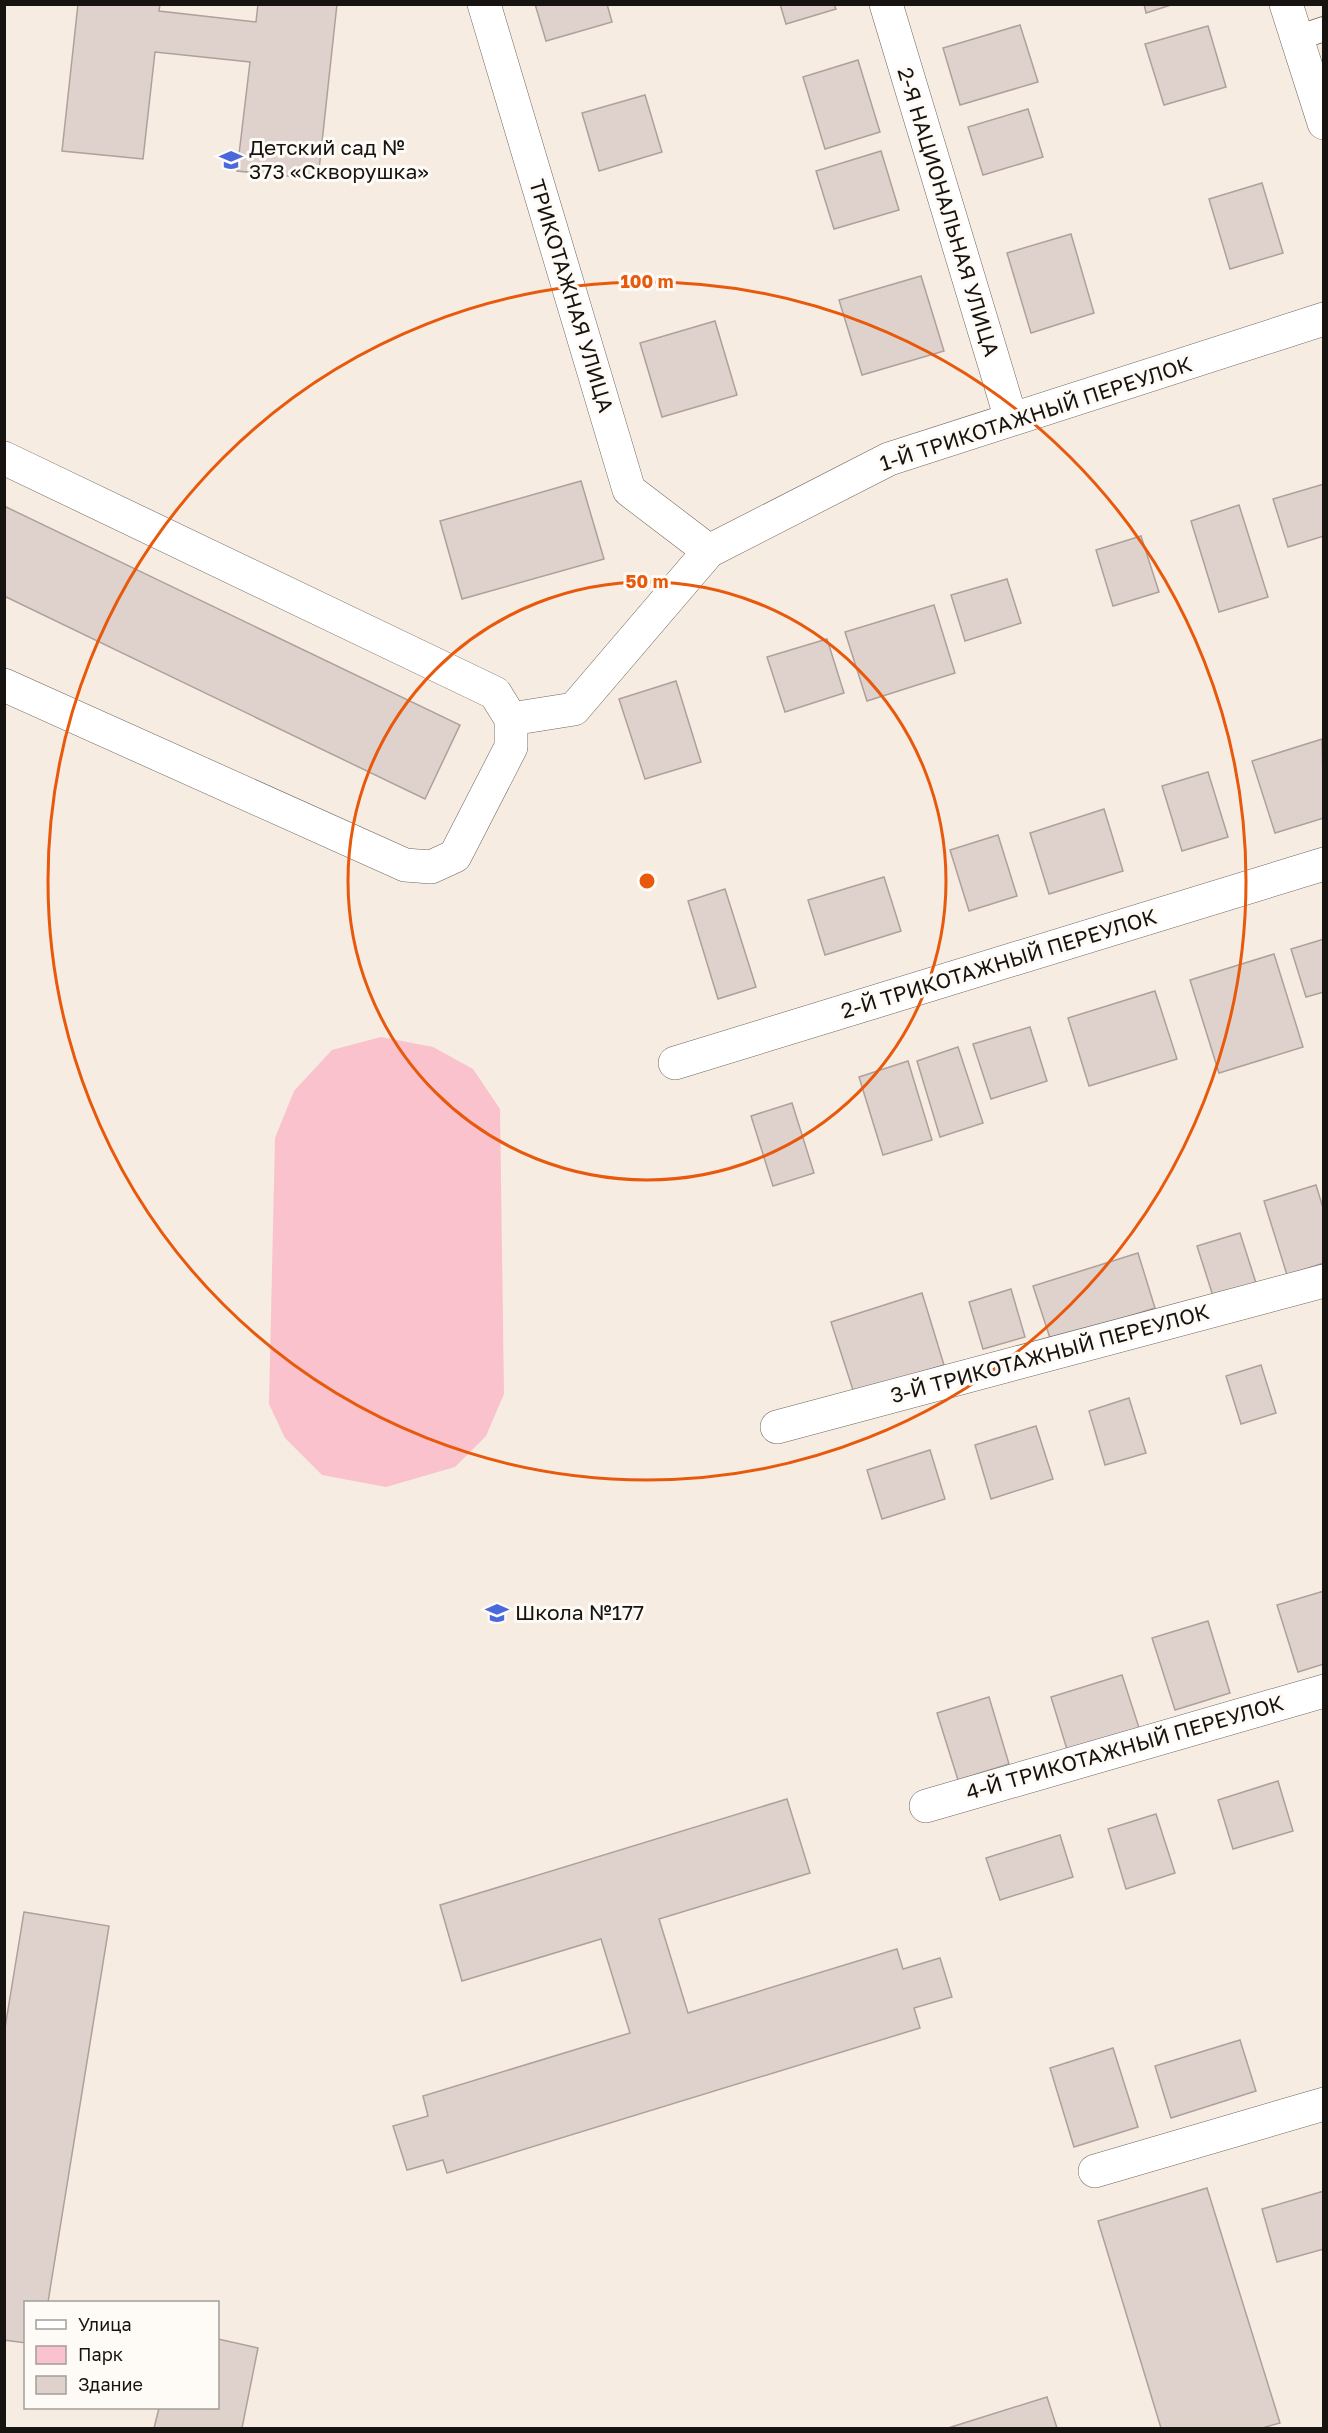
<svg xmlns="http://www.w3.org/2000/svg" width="1328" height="2433" font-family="'Golos Text',sans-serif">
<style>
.green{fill:#f9c2cd}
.building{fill:#dfd1cc;stroke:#aea09c;stroke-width:1.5}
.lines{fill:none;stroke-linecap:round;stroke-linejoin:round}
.service-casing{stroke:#6e655d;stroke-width:26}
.minor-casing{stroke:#6e655d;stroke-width:34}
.service{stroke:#fff;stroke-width:24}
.minor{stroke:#fff;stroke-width:33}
.ring{fill:none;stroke:#e8590c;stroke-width:3}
.labels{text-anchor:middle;stroke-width:6;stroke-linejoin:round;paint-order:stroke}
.poi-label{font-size:21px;fill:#161310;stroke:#fefaf6;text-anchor:start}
.street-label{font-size:21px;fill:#161310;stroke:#fefaf6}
.centre{fill:#e8590c;stroke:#fefaf6;stroke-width:3}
.ring-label{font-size:18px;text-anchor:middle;font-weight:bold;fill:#e8590c;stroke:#fefaf6;stroke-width:6;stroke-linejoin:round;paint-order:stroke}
</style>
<rect width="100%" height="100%" fill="#f6ece2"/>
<path class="green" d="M381 1037 433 1047 473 1069 500 1109 504 1394 486 1436 455 1467 386 1487 322 1475 285 1438 269 1404 275 1138 294 1091 332 1050Z"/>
<g class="building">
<path d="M78 4H160L159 11 256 22 258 4H337L318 179 237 171 250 62 155 52 143 159 62 151Z"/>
<path d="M535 4H607L612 22 546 41Z"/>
<path d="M780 4H834L836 9 786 24Z"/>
<path d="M1144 4H1174L1146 13Z"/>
<path d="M1020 25 1038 82 960 105 943 48Z"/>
<path d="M1208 26 1226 87 1164 105 1145 44Z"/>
<path d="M858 60 880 132 825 149 803 77Z"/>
<path d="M645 95 662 152 599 171 582 113Z"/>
<path d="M1028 109 1043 157 983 175 968 127Z"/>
<path d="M881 151 899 210 834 229 816 171Z"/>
<path d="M1262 183 1283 253 1230 269 1209 199Z"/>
<path d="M1071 234 1094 313 1031 333 1007 253Z"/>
<path d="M921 276 944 351 862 375 839 300Z"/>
<path d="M715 321 737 395 662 417 640 343Z"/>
<path d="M581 481 604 559 462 599 440 521Z"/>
<path d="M1324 484V536L1288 547 1273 499Z"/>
<path d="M1239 505 1268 597 1219 612 1191 521Z"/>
<path d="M4 506 460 725 425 799 4 596Z"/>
<path d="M1141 536 1159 592 1113 606 1096 550Z"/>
<path d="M1007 579 1021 623 965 641 951 595Z"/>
<path d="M934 605 955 673 867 701 845 632Z"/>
<path d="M827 639 844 693 785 712 767 657Z"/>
<path d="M676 681 701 762 645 779 619 699Z"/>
<path d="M1322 739 1324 818 1275 833 1252 761Z"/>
<path d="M1208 772 1228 837 1182 851 1162 786Z"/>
<path d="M1104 809 1123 871 1049 894 1030 833Z"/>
<path d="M998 835 1017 896 969 911 950 850Z"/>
<path d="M884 877 901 931 825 955 808 900Z"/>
<path d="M725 889 756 987 718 999 688 901Z"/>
<path d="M1324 939V992L1306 997 1291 949Z"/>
<path d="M1274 954 1303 1047 1219 1073 1190 980Z"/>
<path d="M1155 991 1177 1059 1089 1086 1068 1018Z"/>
<path d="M1030 1027 1047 1081 991 1099 973 1044Z"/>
<path d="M958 1047 983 1123 940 1137 917 1061Z"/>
<path d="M908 1061 932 1140 883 1155 859 1077Z"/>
<path d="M792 1103 814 1173 773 1186 751 1116Z"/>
<path d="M1316 1185 1324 1211V1263L1287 1275 1264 1201Z"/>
<path d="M1240 1233 1256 1283 1213 1296 1197 1246Z"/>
<path d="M1138 1253 1155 1308 1051 1341 1033 1286Z"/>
<path d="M1011 1289 1025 1337 983 1349 969 1302Z"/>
<path d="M922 1293 944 1365 854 1393 831 1322Z"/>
<path d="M1261 1365 1276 1413 1241 1424 1226 1376Z"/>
<path d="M1129 1398 1146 1453 1105 1465 1089 1411Z"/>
<path d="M1036 1426 1053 1479 991 1499 975 1445Z"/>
<path d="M930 1450 945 1499 882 1519 867 1470Z"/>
<path d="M1324 1591V1664L1298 1672 1277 1605Z"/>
<path d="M1208 1621 1230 1693 1175 1710 1152 1638Z"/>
<path d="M1122 1675 1141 1734 1069 1756 1051 1697Z"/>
<path d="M989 1697 1009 1764 958 1780 937 1713Z"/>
<path d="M1278 1781 1293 1831 1233 1849 1218 1800Z"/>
<path d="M787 1799 810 1873 659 1919 688 2013 897 1949 903 1969 940 1958 952 1997 914 2008 920 2028 447 2173 443 2160 407 2170 393 2126 428 2116 423 2096 630 2033 601 1939 462 1981 440 1905Z"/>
<path d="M1156 1814 1175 1873 1126 1889 1108 1829Z"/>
<path d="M1060 1835 1073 1877 1000 1900 986 1858Z"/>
<path d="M24 1912 109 1926 48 2302H26V2343L4 2340V2034Z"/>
<path d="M1240 2040 1256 2091 1171 2118 1155 2066Z"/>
<path d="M1113 2048 1138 2127 1074 2147 1050 2068Z"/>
<path d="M1207 2188 1280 2423 1262 2428H1161L1098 2221Z"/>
<path d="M1324 2191V2249L1277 2262 1262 2209Z"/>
<path d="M218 2339 258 2348 242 2428H154L159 2408H218Z"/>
<path d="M1047 2397 1057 2428H948Z"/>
</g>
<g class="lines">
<g class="service-casing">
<path id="service" d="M1297 38 1324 29"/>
</g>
<g class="minor-casing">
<g id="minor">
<path d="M484 4 629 490 709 551"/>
<path d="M886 4 1011 419"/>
<path d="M1286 4 1324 123"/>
<path d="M4 458 495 693 511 719V747L455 856 431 867 405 865 4 685"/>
<path d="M511 719 574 709 709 551 889 459 1324 319"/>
<path d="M675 1063 1324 864"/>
<path d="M777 1427 1324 1281"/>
<path d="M926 1806 1324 1691"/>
<path d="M1095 2171 1324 2104"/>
</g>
</g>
<use href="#service" class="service"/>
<use href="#minor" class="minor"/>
</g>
<g class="ring">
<circle cx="647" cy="881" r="299"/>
<circle cx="647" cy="881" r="599"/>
</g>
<defs>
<g id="school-bare" transform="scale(1.8)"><path d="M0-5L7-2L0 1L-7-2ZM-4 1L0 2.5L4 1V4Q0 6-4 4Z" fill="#4968db" stroke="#fefaf6" stroke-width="2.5" paint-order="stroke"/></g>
</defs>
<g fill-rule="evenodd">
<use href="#school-bare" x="231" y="160"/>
<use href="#school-bare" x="497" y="1613"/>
</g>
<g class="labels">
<g class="poi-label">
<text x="249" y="155">Детский сад №<tspan x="249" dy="24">373 «Скворушка»</tspan></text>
<text x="515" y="1620">Школа №177</text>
</g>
<g class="street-label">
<text transform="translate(948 212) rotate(73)" y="7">2-Я НАЦИОНАЛЬНАЯ УЛИЦА</text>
<text transform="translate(571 296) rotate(73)" y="7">ТРИКОТАЖНАЯ УЛИЦА</text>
<text transform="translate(1036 414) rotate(-18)" y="7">1-Й ТРИКОТАЖНЫЙ ПЕРЕУЛОК</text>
<text transform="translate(999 964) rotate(-17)" y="7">2-Й ТРИКОТАЖНЫЙ ПЕРЕУЛОК</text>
<text transform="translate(1050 1354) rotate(-15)" y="7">3-Й ТРИКОТАЖНЫЙ ПЕРЕУЛОК</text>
<text transform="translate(1125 1748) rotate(-16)" y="7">4-Й ТРИКОТАЖНЫЙ ПЕРЕУЛОК</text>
</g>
</g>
<circle cx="647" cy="881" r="9" class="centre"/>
<g class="ring-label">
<text x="647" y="288">100 m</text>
<text x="647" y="588">50 m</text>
</g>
<rect width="1328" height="2433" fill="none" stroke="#161310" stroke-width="12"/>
<rect x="24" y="2301" width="195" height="108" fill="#fefaf6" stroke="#a19e9a" stroke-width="1.5"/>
<rect x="36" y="2320" width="30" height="9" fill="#ffffff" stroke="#a19e9a" stroke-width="1.5"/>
<text x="78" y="2331" font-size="18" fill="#161310">Улица</text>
<rect x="36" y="2346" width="30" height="18" fill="#f9c2cd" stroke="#a19e9a" stroke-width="1.5"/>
<text x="78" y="2361" font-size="18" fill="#161310">Парк</text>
<rect x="36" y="2376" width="30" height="18" fill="#dfd1cc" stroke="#a19e9a" stroke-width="1.5"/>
<text x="78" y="2391" font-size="18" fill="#161310">Здание</text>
</svg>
